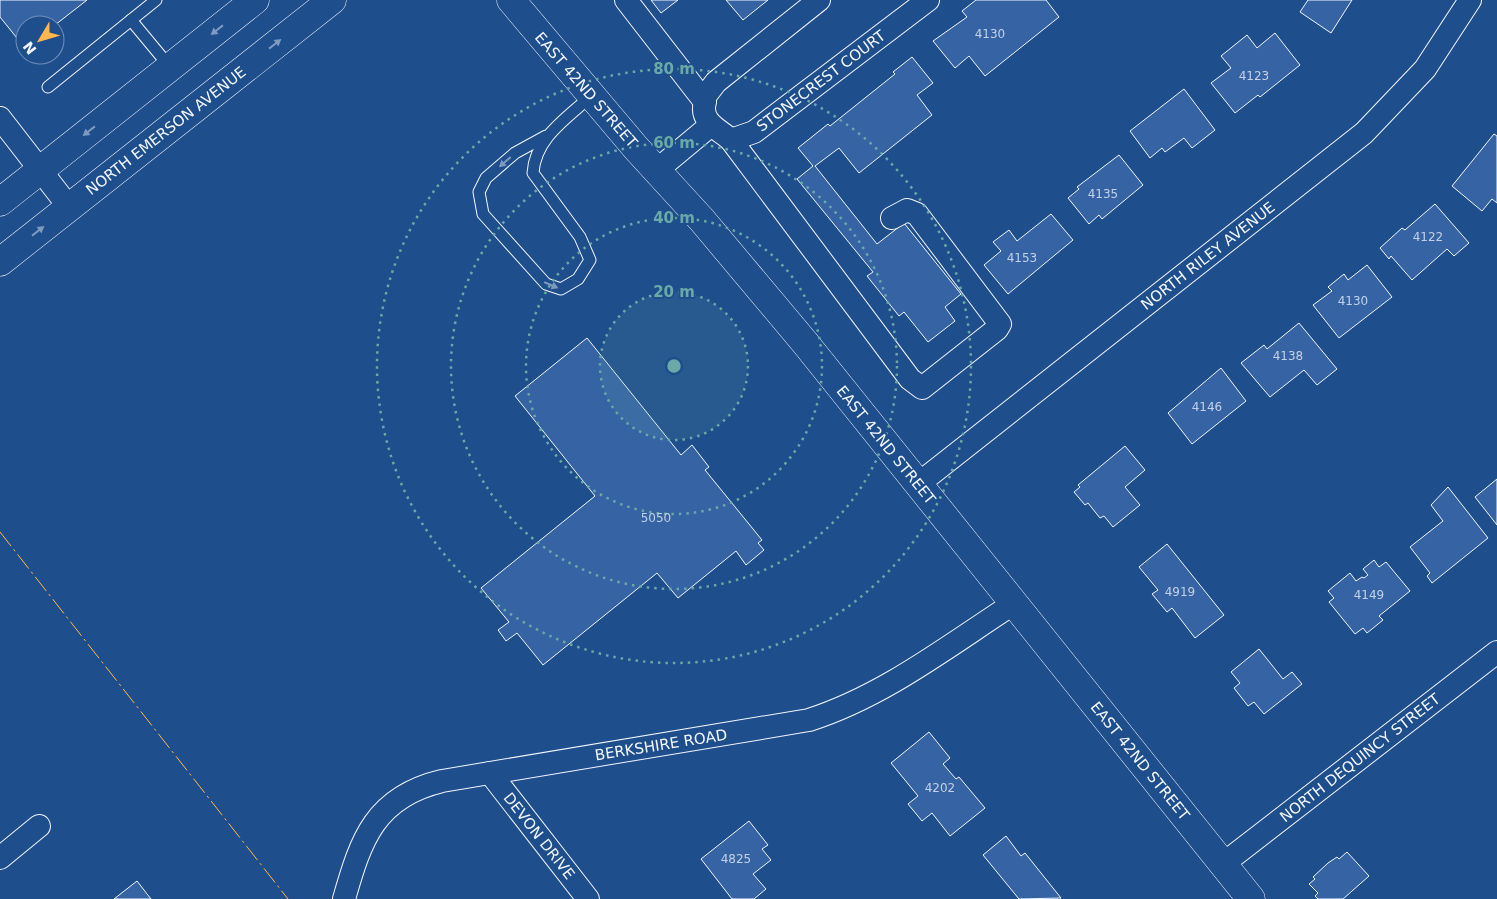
<svg xmlns="http://www.w3.org/2000/svg" width="1497" height="899" font-family="'DejaVu Sans',sans-serif">
<style>
.building{fill:#3563a3;stroke:#f2f6ff}
.lines{fill:none;stroke-linecap:round;stroke-linejoin:round}
.service-casing{stroke:#f2f6ff;stroke-width:13}
.minor-casing{stroke:#f2f6ff;stroke-width:24}
.tertiary-casing{stroke:#f2f6ff;stroke-width:29}
.primary-casing{stroke:#f2f6ff;stroke-width:29}
.service{stroke:#1f4e8c;stroke-width:11}
.minor{stroke:#1f4e8c;stroke-width:22}
.tertiary{stroke:#1f4e8c;stroke-width:28}
.primary{stroke:#1f4e8c;stroke-width:28}
.power{stroke:#ffb74d;stroke-width:1;stroke-dasharray:18 4 2.5 4;stroke-linecap:butt}
.oneway{fill:#7e9ac0}
.ring{fill:none;stroke:#6aa9a8;stroke-width:2.5;stroke-dasharray:2.5 5}
.labels{text-anchor:middle;stroke-width:4;stroke-linejoin:round;paint-order:stroke}
.number-label{font-size:12px;fill:#c3d1e8}
.street-label{font-size:15px;fill:#f2f6ff;stroke:#1f4e8c}
.centre{fill:#6aa9a8;stroke:#1f4e8c;stroke-width:2.5}
.ring-label{font-size:15px;text-anchor:middle;font-weight:bold;fill:#6aa9a8;stroke:#1f4e8c;stroke-width:4;stroke-linejoin:round;paint-order:stroke}
</style>
<rect width="100%" height="100%" fill="#1f4e8c"/>
<g class="building">
<path d="M0 0H87L55 25H25V48L0 17Z"/>
<path d="M651 0H678L661 13Z"/>
<path d="M726 0H768L743 20Z"/>
<path d="M976 0H1046L1059 17 985 76 969 56 955 68 933 41 967 17 962 11Z"/>
<path d="M1308 0H1352L1331 33 1300 12Z"/>
<path d="M1275 33 1300 65 1260 97 1258 95 1235 113 1211 83 1231 68 1221 56 1247 35 1257 48Z"/>
<path d="M912 57 933 83 917 95 932 115 859 173 839 148 815 166 877 244 904 223 961 294 945 307 955 321 928 342 904 312 899 316 867 276 873 272 797 179 813 166 798 148 828 124 830 126 895 74 893 72Z"/>
<path d="M1184 89 1215 130 1192 148 1184 138 1165 152 1162 148 1150 158 1130 131Z"/>
<path d="M1494 134 1497 136V203L1492 199 1482 211 1452 186Z"/>
<path d="M1119 155 1143 185 1102 219 1099 215 1089 224 1068 198 1079 189 1077 187Z"/>
<path d="M1435 204 1469 243 1454 256 1447 249 1412 280 1391 256 1389 259 1380 248 1402 228 1405 230Z"/>
<path d="M1051 214 1073 240 1008 294 984 265 1001 251 993 242 1009 230 1017 241Z"/>
<path d="M1367 265 1392 297 1339 338 1313 305 1332 291 1328 287 1344 274 1348 280Z"/>
<path d="M1299 323 1337 369 1317 385 1304 370 1270 397 1241 363 1264 345 1267 349Z"/>
<path d="M587 338 681 455 692 445 709 467 705 470 762 540 758 543 764 550 746 565 736 551 678 598 657 573 543 665 517 633 506 641 498 630 509 622 481 588 595 496 515 396Z"/>
<path d="M1221 368 1246 401 1192 444 1168 413Z"/>
<path d="M1125 446 1145 470 1125 487 1140 505 1113 527 1104 516 1100 518 1088 503 1085 505 1074 492 1080 487 1078 485Z"/>
<path d="M1497 479V525L1475 497Z"/>
<path d="M1448 487 1488 538 1432 583 1427 576 1430 573 1410 547 1443 521 1431 505Z"/>
<path d="M1167 544 1224 615 1195 638 1172 608 1167 612 1152 594 1158 590 1139 567Z"/>
<path d="M1374 560 1379 567 1386 562 1410 591 1379 616 1383 620 1367 633 1363 628 1355 634 1329 602 1334 598 1328 591 1350 573 1356 581 1362 577 1364 578 1368 575 1363 569Z"/>
<path d="M1259 649 1283 679 1292 672 1302 684 1264 714 1254 702 1248 706 1234 688 1240 683 1231 672Z"/>
<path d="M929 732 950 758 943 764 956 779 959 777 985 808 950 836 932 813 922 821 908 804 918 796 891 763Z"/>
<path d="M749 821 768 845 762 849 771 860 753 874 766 889 754 899H732L701 859Z"/>
<path d="M1006 836 1021 856 1025 853 1061 898 1019 899 983 855Z"/>
<path d="M1347 852 1369 876 1343 899H1318L1315 896 1318 893 1309 884 1315 879 1313 877 1328 863 1337 857 1339 859Z"/>
<path d="M137 881 151 899H114Z"/>
</g>
<g class="lines">
<g class="service-casing">
<g id="service">
<path d="M131 20 170 67"/>
<path d="M48 87 156 0"/>
<path d="M546 136 515 153 486 178 479 192 483 214 546 284 561 289 578 279 590 260 580 237 533 173C535 138 567 118 591 96"/>
</g>
</g>
<g class="minor-casing">
<g id="minor">
<path d="M626 0 705 102C699 122 720 130 731 140L754 132 928 0"/>
<path d="M703 99 716 82 819 0"/>
<path d="M0 118 69 207"/>
<path d="M731 140 910 379 922 388 997 329 1000 324 917 214 907 210 892 218"/>
<path d="M657 170 711 125"/>
<path d="M917 485 1364 133 1425 69 1470 0"/>
<path d="M490 773 588 899"/>
<path d="M0 858 39 826"/>
<path d="M1223 864 1497 652"/>
<path d="M344 899C361 839 375 797 442 781L809 720C884 696 948 646 1013 604"/>
</g>
</g>
<g class="tertiary-casing">
<path id="tertiary" d="M511 0 636 148 702 220 806 344 1251 899"/>
</g>
<g class="primary-casing">
<g id="primary">
<path d="M0 202 255 0"/>
<path d="M0 262 332 0"/>
</g>
</g>
<use href="#service" class="service"/>
<use href="#minor" class="minor"/>
<use href="#tertiary" class="tertiary"/>
<use href="#primary" class="primary"/>
<path class="power" d="M0 532 288 899"/>
</g>
<defs><path id="oneway-solid" d="M-6-.8H1V-3.2L6.5 0L1 3.2V.8H-6Z" transform="scale(1.25)"/></defs>
<g class="oneway">
<use href="#oneway-solid" transform="translate(217 30) rotate(142)"/>
<use href="#oneway-solid" transform="translate(275 44) rotate(-38)"/>
<use href="#oneway-solid" transform="translate(89 131) rotate(142)"/>
<use href="#oneway-solid" transform="translate(505 162) rotate(139)"/>
<use href="#oneway-solid" transform="translate(38 231) rotate(-38)"/>
<use href="#oneway-solid" transform="translate(551 285) rotate(23)"/>
</g>
<circle cx="674" cy="366" r="74" fill="#6aa9a8" fill-opacity=".12"/>
<g class="ring">
<circle cx="674" cy="366" r="74"/>
<circle cx="674" cy="366" r="148"/>
<circle cx="674" cy="366" r="223"/>
<circle cx="674" cy="366" r="297"/>
</g>
<g class="labels">
<g class="number-label">
<text x="990" y="38">4130</text>
<text x="1254" y="80">4123</text>
<text x="1103" y="198">4135</text>
<text x="1428" y="241">4122</text>
<text x="1022" y="262">4153</text>
<text x="1353" y="305">4130</text>
<text x="1288" y="360">4138</text>
<text x="1207" y="411">4146</text>
<text x="656" y="522">5050</text>
<text x="1180" y="596">4919</text>
<text x="1369" y="599">4149</text>
<text x="940" y="792">4202</text>
<text x="736" y="863">4825</text>
</g>
<g class="street-label">
<text transform="translate(821 81) rotate(-37)" y="5">STONECREST COURT</text>
<text transform="translate(586 90) rotate(49)" y="5">EAST 42ND STREET</text>
<text transform="translate(166 131) rotate(-38)" y="5">NORTH EMERSON AVENUE</text>
<text transform="translate(1208 256) rotate(-38)" y="5">NORTH RILEY AVENUE</text>
<text transform="translate(886 445) rotate(51)" y="5">EAST 42ND STREET</text>
<text transform="translate(661 745) rotate(-9)" y="5">BERKSHIRE ROAD</text>
<text transform="translate(1360 758) rotate(-38)" y="5">NORTH DEQUINCY STREET</text>
<text transform="translate(1140 761) rotate(51)" y="5">EAST 42ND STREET</text>
<text transform="translate(539 836) rotate(52)" y="5">DEVON DRIVE</text>
</g>
</g>
<circle cx="674" cy="366" r="8" class="centre"/>
<g class="ring-label">
<text x="674" y="74">80 m</text>
<text x="674" y="148">60 m</text>
<text x="674" y="223">40 m</text>
<text x="674" y="297">20 m</text>
</g>
<g transform="translate(40 40) rotate(232)"><circle r="24" fill="#1f4e8c" stroke="#7391ba"/>
<path d="M0-4L9 19L0 12L-9 19Z" fill="#ffb74d"/>
<text y="-8" font-size="14" font-weight="bold" text-anchor="middle" fill="#f2f6ff">N</text>
</g>
</svg>
